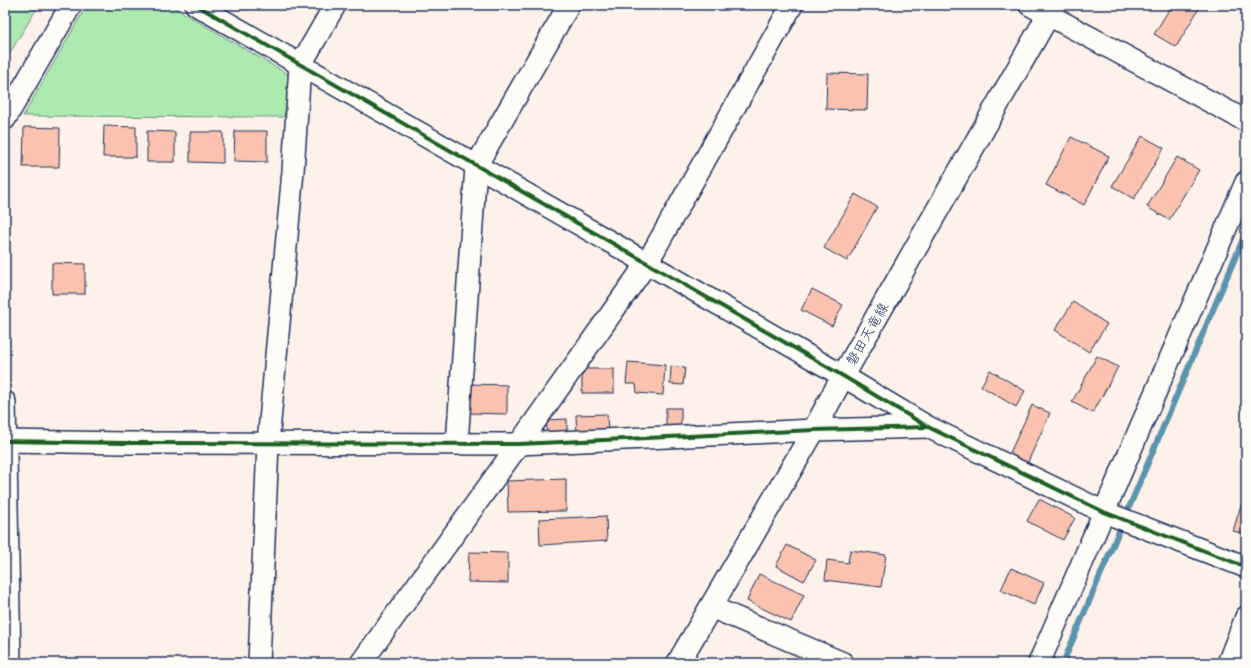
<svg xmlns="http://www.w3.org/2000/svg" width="1251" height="668" font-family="'Balsamiq Sans','Klee One',sans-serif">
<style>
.green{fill:#adeab0;stroke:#648c87}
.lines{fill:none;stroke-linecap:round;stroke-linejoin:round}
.stream{stroke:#5b93ae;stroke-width:6}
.building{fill:#fbc3af;stroke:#1b2f5e}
.minor-casing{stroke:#1b2f5e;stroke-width:24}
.major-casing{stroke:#1b2f5e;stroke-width:25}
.minor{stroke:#fdfcf7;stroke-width:21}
.major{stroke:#fdfcf7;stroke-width:22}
.cycleway-casing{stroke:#fdfcf7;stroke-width:6}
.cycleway{stroke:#1b5e20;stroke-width:4}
.labels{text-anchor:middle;stroke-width:3;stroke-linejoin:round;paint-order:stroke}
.street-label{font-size:14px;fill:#1b2f5e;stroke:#fdfcf7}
</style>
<rect width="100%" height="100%" fill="#fdf1e9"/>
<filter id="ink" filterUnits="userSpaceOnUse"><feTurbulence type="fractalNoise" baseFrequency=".025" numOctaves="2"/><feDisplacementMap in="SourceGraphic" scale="8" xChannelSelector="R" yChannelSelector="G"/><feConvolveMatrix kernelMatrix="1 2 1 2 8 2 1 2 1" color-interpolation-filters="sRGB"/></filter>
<g filter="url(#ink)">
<g class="green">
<path d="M5 5H39L5 61Z"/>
<path d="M87 5H170L291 76 284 117 23 116Z"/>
</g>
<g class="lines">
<path class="stream" d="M1063 663 1246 232"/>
</g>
<g class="building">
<path d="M1172 5H1201L1176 47 1154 34Z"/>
<path d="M827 73 868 74 867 110 826 109Z"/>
<path d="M104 126 136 127V157H103Z"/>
<path d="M24 127 60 128 59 167H23Z"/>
<path d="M147 131 175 132V162H147Z"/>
<path d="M235 131H267V162L234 161Z"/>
<path d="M190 132H223V163L190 162Z"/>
<path d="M1142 136 1164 148 1134 199 1112 186Z"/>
<path d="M1071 137 1109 156 1084 205 1046 185Z"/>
<path d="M1177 157 1199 170 1169 220 1147 207Z"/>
<path d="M855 194 877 207 847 261 824 248Z"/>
<path d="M52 263 85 264V294H52Z"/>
<path d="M812 289 843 305 832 326 801 310Z"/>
<path d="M1073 302 1107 324 1089 352 1055 330Z"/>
<path d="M1097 356 1118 367 1093 413 1072 402Z"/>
<path d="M628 362 665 365 663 395 637 393 636 384H626Z"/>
<path d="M671 366 685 368 683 385 670 384Z"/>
<rect x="582" y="369" width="32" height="24"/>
<path d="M990 370 1025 391 1016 407 981 386Z"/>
<path d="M468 384 507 385V414L468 413Z"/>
<path d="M1032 405 1050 413 1027 464 1009 455Z"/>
<rect x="666" y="408" width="15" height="19"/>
<path d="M607 414 608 433 577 435 576 415Z"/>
<path d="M567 419V434L547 435 546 420Z"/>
<path d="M566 479V511L508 512 507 481Z"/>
<path d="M1039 499 1075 518 1063 540 1027 521Z"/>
<path d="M1241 505 1246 506V534L1233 531Z"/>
<path d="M606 516 607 541 540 545 539 519Z"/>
<path d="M787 545 816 560 804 581 776 566Z"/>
<path d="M850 550 886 555 881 587 825 580 827 560 848 563Z"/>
<path d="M469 552 508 553V583L468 582Z"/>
<path d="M1011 568 1044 583 1034 605 1001 590Z"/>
<path d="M759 574 804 595 791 622 747 601Z"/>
</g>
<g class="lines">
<g class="minor-casing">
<g id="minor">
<path d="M196 5 647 263 843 376 928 427 1104 512 1246 567"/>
<path d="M1030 5 1246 121"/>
<path d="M5 119 71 5"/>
<path d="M5 402 10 663"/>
<path d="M5 441 125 443 519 444 814 430 928 427"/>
<path d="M457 444 476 166 569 5"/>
<path d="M711 607 843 663"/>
<path d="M259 663 268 443 293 171 300 66 335 5"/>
<path d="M361 663 519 444 647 263 792 5"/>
<path d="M1039 663 1246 182"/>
<path d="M1228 663 1246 617"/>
</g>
</g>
<g class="major-casing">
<path id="major" d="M678 663 814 430 843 376 1054 5"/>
</g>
<use href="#minor" class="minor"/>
<use href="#major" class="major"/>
<g class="cycleway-casing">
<g id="cycleway">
<path d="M196 5 647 263 843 376 928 427 1104 512 1246 567"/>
<path d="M5 441 125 443 519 444 814 430 928 427"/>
</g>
</g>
<use href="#cycleway" class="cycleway"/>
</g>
</g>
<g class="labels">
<g class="street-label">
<text transform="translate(867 334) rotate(-60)" y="5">磐田天竜線</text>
</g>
</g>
<rect width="1251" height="668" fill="none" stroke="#fdfcf7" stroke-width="20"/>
<rect x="10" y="10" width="1231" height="648" fill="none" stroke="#1b2f5e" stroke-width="1.5" filter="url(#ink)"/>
</svg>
